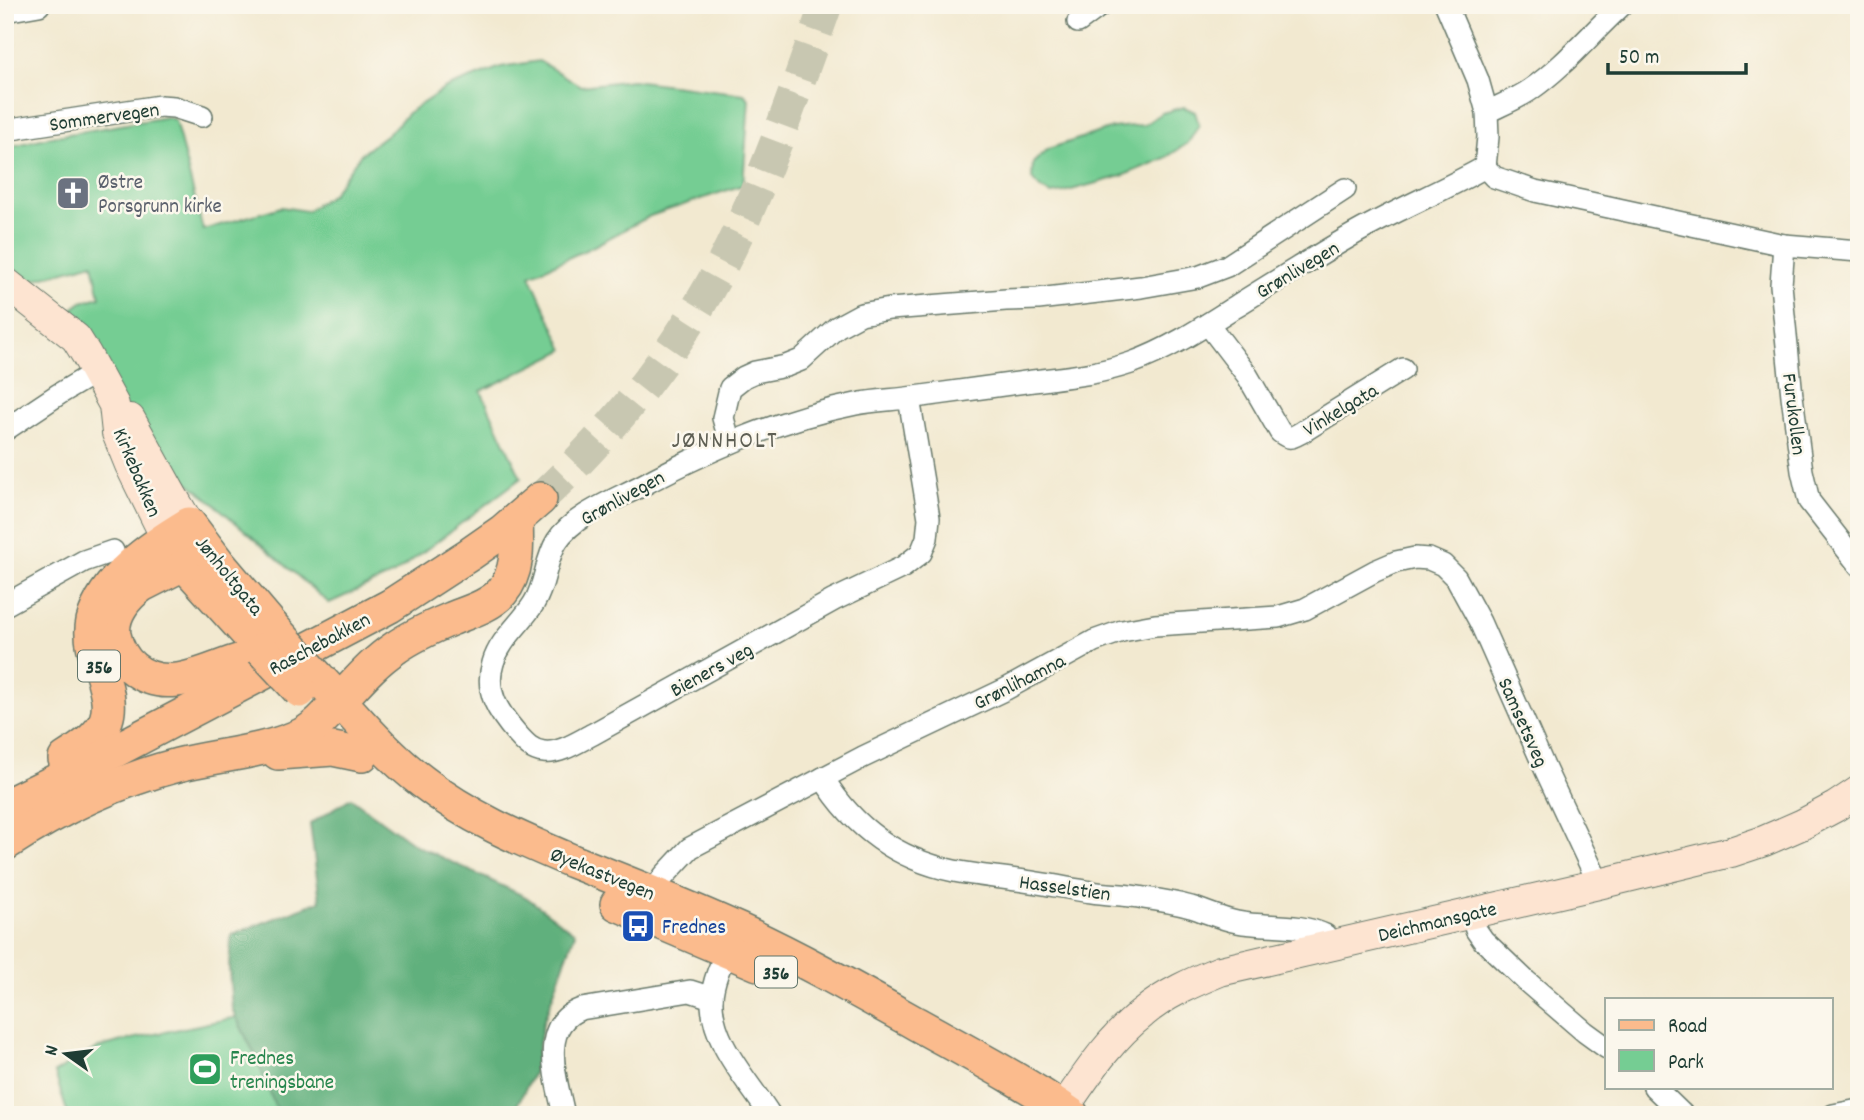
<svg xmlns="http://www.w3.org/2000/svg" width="1864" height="1120" font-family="Dekko,sans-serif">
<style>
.green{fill:#75cd93;stroke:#4a8564;stroke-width:2}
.forest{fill:#60b07d;stroke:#407658;stroke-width:2}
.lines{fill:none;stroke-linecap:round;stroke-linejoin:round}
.primary-tunnel{stroke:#c8c7b1;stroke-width:33;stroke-dasharray:33 17;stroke-linecap:butt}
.street-casing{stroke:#69796b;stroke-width:24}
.secondary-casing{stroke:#69796b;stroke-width:32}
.primary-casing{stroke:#69796b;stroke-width:36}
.street{stroke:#fff;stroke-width:21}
.secondary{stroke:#fde4d1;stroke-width:30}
.primary{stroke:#fbbb8d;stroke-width:33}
.primary-bridge-casing{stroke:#69796b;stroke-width:36;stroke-linecap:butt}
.primary-bridge{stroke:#fbbb8d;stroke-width:33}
.labels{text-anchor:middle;stroke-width:5;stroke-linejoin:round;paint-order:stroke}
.shield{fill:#fbf7ec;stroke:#61756b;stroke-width:2}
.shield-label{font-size:19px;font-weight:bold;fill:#1f3d34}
.street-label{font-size:21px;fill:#1f3d34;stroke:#fbf7ec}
.worship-label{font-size:21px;fill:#5b616d;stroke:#fbf7ec;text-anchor:start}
.transit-label{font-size:21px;fill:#164399;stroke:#fbf7ec;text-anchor:start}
.leisure-label{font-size:21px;fill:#27864d;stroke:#fbf7ec;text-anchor:start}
.quarter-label{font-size:24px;letter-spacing:2px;fill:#5f6055;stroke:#fbf7ec}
</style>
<rect width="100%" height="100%" fill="#fbf7ec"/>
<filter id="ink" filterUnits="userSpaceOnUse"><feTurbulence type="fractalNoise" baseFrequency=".0143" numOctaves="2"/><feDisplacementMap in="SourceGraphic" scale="14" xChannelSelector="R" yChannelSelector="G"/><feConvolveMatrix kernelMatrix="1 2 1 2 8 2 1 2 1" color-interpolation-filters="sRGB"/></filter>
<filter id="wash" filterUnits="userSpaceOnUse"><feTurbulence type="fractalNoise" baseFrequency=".00686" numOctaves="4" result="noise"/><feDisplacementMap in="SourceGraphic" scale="28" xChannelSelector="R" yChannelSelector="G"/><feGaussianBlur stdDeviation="1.57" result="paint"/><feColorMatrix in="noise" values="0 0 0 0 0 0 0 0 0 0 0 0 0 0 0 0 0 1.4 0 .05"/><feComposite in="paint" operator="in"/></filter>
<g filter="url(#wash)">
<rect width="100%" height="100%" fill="#f2e9d0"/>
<g class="green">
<path d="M539 61 581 86 632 80 744 94 749 99 743 185 650 216 590 248 530 275 564 350 481 391 521 478 394 574 329 603 198 490 141 447 67 313 82 302 100 297 93 263 5 288V148L45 138 167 117 175 120 203 230 281 207 307 211 332 194 361 154 390 132 409 112 446 88 501 67Z"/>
<path d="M1184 107 1195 112 1199 125 1188 143 1165 158 1122 176 1064 192 1051 194 1041 189 1032 179 1033 163 1048 149 1112 128 1144 125 1162 113Z"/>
<path d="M252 1014 289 1115H68L55 1073 75 1060 98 1048 122 1041Z"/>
</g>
<path class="forest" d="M351 798 415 845 526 897 575 933 543 1023 534 1072 512 1115H283L275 1106 256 1057 232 1009 229 968 231 935 320 901 310 824Z"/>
</g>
<g filter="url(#ink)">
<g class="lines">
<path class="primary-tunnel" d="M540 499C618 426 684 343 731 247 769 169 797 86 826 5"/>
<g class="street-casing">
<g id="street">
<path d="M1446 5 1478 80 1487 112 1488 137 1485 167"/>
<path d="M5 11 39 5"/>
<path d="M1078 22 1101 5"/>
<path d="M1487 112C1501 105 1517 99 1530 90 1565 66 1591 33 1622 5"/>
<path d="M5 130 160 106 174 107 202 116"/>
<path d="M1485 167 1494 177 1535 191 1784 245 1859 251"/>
<path d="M1784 245 1781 285 1792 396 1802 471 1809 501 1859 565"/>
<path d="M1208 324 1247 375 1280 432C1290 440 1291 438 1302 432L1403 369"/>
<path d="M909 398 929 518 927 538 921 553 903 567 834 600 593 734C579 741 560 754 544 752 532 751 525 743 517 734 499 713 484 692 493 663 500 639 521 624 534 603 546 584 545 560 557 541 573 516 614 500 639 487 707 450 779 419 856 404 875 400 895 400 915 397 954 392 994 386 1033 381 1066 377 1099 374 1131 363 1168 350 1203 327 1236 306 1273 283 1311 259 1349 237 1393 211 1441 192 1485 167"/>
<path d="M5 430 59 394 96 372"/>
<path d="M730 443 723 418 730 388 744 377 755 372 786 366 801 360 837 327 861 314 890 309 1006 300 1038 299 1141 287 1198 277 1227 266 1345 189"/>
<path d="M5 605 84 561 113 551"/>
<path d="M823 778C854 828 896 859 954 871 975 875 996 877 1017 880 1042 883 1066 888 1091 892 1109 895 1127 894 1144 898 1160 900 1176 903 1191 907 1207 912 1221 919 1237 922 1267 928 1297 922 1325 935L1329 945"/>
<path d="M649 903 652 894 664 876 690 848 863 757 1006 689 1094 641 1122 631 1155 625 1278 617 1305 609 1375 571 1396 562 1415 558 1429 559 1443 565 1456 578 1480 622 1546 771 1599 884"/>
<path d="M1471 913 1476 930 1483 940 1526 981 1585 1032 1607 1048"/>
<path d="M732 940C724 958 713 978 712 998 710 1042 748 1080 770 1115"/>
<path d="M1654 1087 1683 1115"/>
<path d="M564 1115C557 1081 537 1025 581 1009L690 991 712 998"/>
<path d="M1833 1115 1859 1110"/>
</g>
</g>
<g class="secondary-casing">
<g id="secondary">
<path d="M5 282 76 338 86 354 114 405 117 433 130 465 166 538"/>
<path d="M130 419 173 497 189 524"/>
<path d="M1059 1115C1084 1079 1108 1040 1143 1013 1165 994 1193 982 1220 971L1599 884 1731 852 1764 841 1803 824 1835 807 1859 791"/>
</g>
</g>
<g class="primary-casing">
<g id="primary">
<path d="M172 546 184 564 262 650"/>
<path d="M209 551 142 585C126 596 111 615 114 635 117 649 122 659 133 668 167 696 206 670 241 660 250 658 260 657 269 656"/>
<path d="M318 677C352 713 383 752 423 782 468 817 520 839 572 861 628 883 684 905 739 930 800 958 858 991 917 1024 969 1053 1023 1081 1072 1115"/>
<path d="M278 753 333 749 362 755"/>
<path d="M65 759C112 729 117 716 98 662 93 649 90 635 93 621 104 578 154 545 189 524L220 565 271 625"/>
<path d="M5 806 86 766 390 606 470 554 503 531 540 499"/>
<path d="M5 844C58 809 117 781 178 765 218 755 259 753 297 737 315 730 328 713 341 699 358 681 374 662 395 648 412 636 432 627 451 619 468 612 490 606 502 592 519 572 517 544 516 520"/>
<path d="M617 904 758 964"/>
</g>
</g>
<use href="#street" class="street"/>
<use href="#secondary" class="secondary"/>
<use href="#primary" class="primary"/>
<g class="primary-bridge-casing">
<g id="primary-bridge">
<path d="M271 625 318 677"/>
<path d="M262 650 300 691"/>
</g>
</g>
<use href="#primary-bridge" class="primary-bridge"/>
</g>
</g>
<defs>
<g id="church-square" transform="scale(1.75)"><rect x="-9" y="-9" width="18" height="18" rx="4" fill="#6b7280" stroke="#fbf7ec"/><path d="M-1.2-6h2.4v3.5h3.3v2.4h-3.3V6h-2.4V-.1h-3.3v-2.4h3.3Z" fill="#fff"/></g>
<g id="bus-square" transform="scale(1.75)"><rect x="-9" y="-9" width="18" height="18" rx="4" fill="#1a4fb4" stroke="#fbf7ec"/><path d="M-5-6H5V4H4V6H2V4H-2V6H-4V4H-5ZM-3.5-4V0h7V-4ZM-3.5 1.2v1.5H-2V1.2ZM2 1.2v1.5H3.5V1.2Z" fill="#fff"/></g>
<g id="stadium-square" transform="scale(1.75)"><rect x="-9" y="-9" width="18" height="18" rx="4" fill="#2e9e5b" stroke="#fbf7ec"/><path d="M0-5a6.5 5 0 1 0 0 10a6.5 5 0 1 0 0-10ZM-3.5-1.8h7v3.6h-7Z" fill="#fff"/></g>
</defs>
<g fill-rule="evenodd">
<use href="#church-square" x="73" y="193"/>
<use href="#bus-square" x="638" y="926"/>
<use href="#stadium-square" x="205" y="1069"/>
</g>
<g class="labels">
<g class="shield">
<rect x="78" y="650.5" width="42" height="31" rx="5"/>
<rect x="755" y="956.5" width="42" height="31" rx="5"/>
</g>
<g class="shield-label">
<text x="99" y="673">356</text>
<text x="776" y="979">356</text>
</g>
<g class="street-label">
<text transform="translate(104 116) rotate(-8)" y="7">Sommervegen</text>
<text transform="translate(1297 269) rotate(-31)" y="7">Grønlivegen</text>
<text transform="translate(1340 409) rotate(-31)" y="7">Vinkelgata</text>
<text transform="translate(1795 414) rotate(83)" y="7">Furukollen</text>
<text transform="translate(138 472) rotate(67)" y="7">Kirkebakken</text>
<text transform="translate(622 497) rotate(-29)" y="7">Grønlivegen</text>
<text transform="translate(230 575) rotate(51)" y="7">Jønholtgata</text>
<text transform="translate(319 643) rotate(-28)" y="7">Raschebakken</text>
<text transform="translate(711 669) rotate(-29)" y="7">Bieners veg</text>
<text transform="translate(1019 681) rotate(-27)" y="7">Grønlihamna</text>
<text transform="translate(1524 722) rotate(66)" y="7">Samsetsveg</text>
<text transform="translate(603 873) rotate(22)" y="7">Øyekastvegen</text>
<text transform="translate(1065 887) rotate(8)" y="7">Hasselstien</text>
<text transform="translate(1437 921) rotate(-13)" y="7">Deichmansgate</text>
</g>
<g class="worship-label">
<text x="98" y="188">Østre<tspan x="98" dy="24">Porsgrunn kirke</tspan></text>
</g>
<g class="transit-label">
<text x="662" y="933">Frednes</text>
</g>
<g class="leisure-label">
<text x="230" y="1064">Frednes<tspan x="230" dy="24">treningsbane</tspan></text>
</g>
<g class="quarter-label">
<text x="725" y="447">JØNNHOLT</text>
</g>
</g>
<rect width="1864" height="1120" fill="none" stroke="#fbf7ec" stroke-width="28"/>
<rect x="1605" y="998" width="228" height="91" fill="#fbf7ec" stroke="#a3ada2" stroke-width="2"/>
<rect x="1619" y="1020" width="35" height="10" fill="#fbbb8d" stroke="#a3ada2" stroke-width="2"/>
<text x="1668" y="1032" font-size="21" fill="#1f3d34">Road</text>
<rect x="1619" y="1050" width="35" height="21" fill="#75cd93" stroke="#a3ada2" stroke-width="2"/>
<text x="1668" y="1068" font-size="21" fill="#1f3d34">Park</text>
<g transform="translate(66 1054) rotate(284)" stroke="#fbf7ec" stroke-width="5" paint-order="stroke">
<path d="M0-5L12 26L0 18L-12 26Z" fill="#1f3d34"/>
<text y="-10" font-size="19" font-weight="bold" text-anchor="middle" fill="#1f3d34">N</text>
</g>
<path d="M1608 63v10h138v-10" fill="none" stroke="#1f3d34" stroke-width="3.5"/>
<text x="1619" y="63" font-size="21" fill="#1f3d34" stroke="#fbf7ec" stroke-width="5" paint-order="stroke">50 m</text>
</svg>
